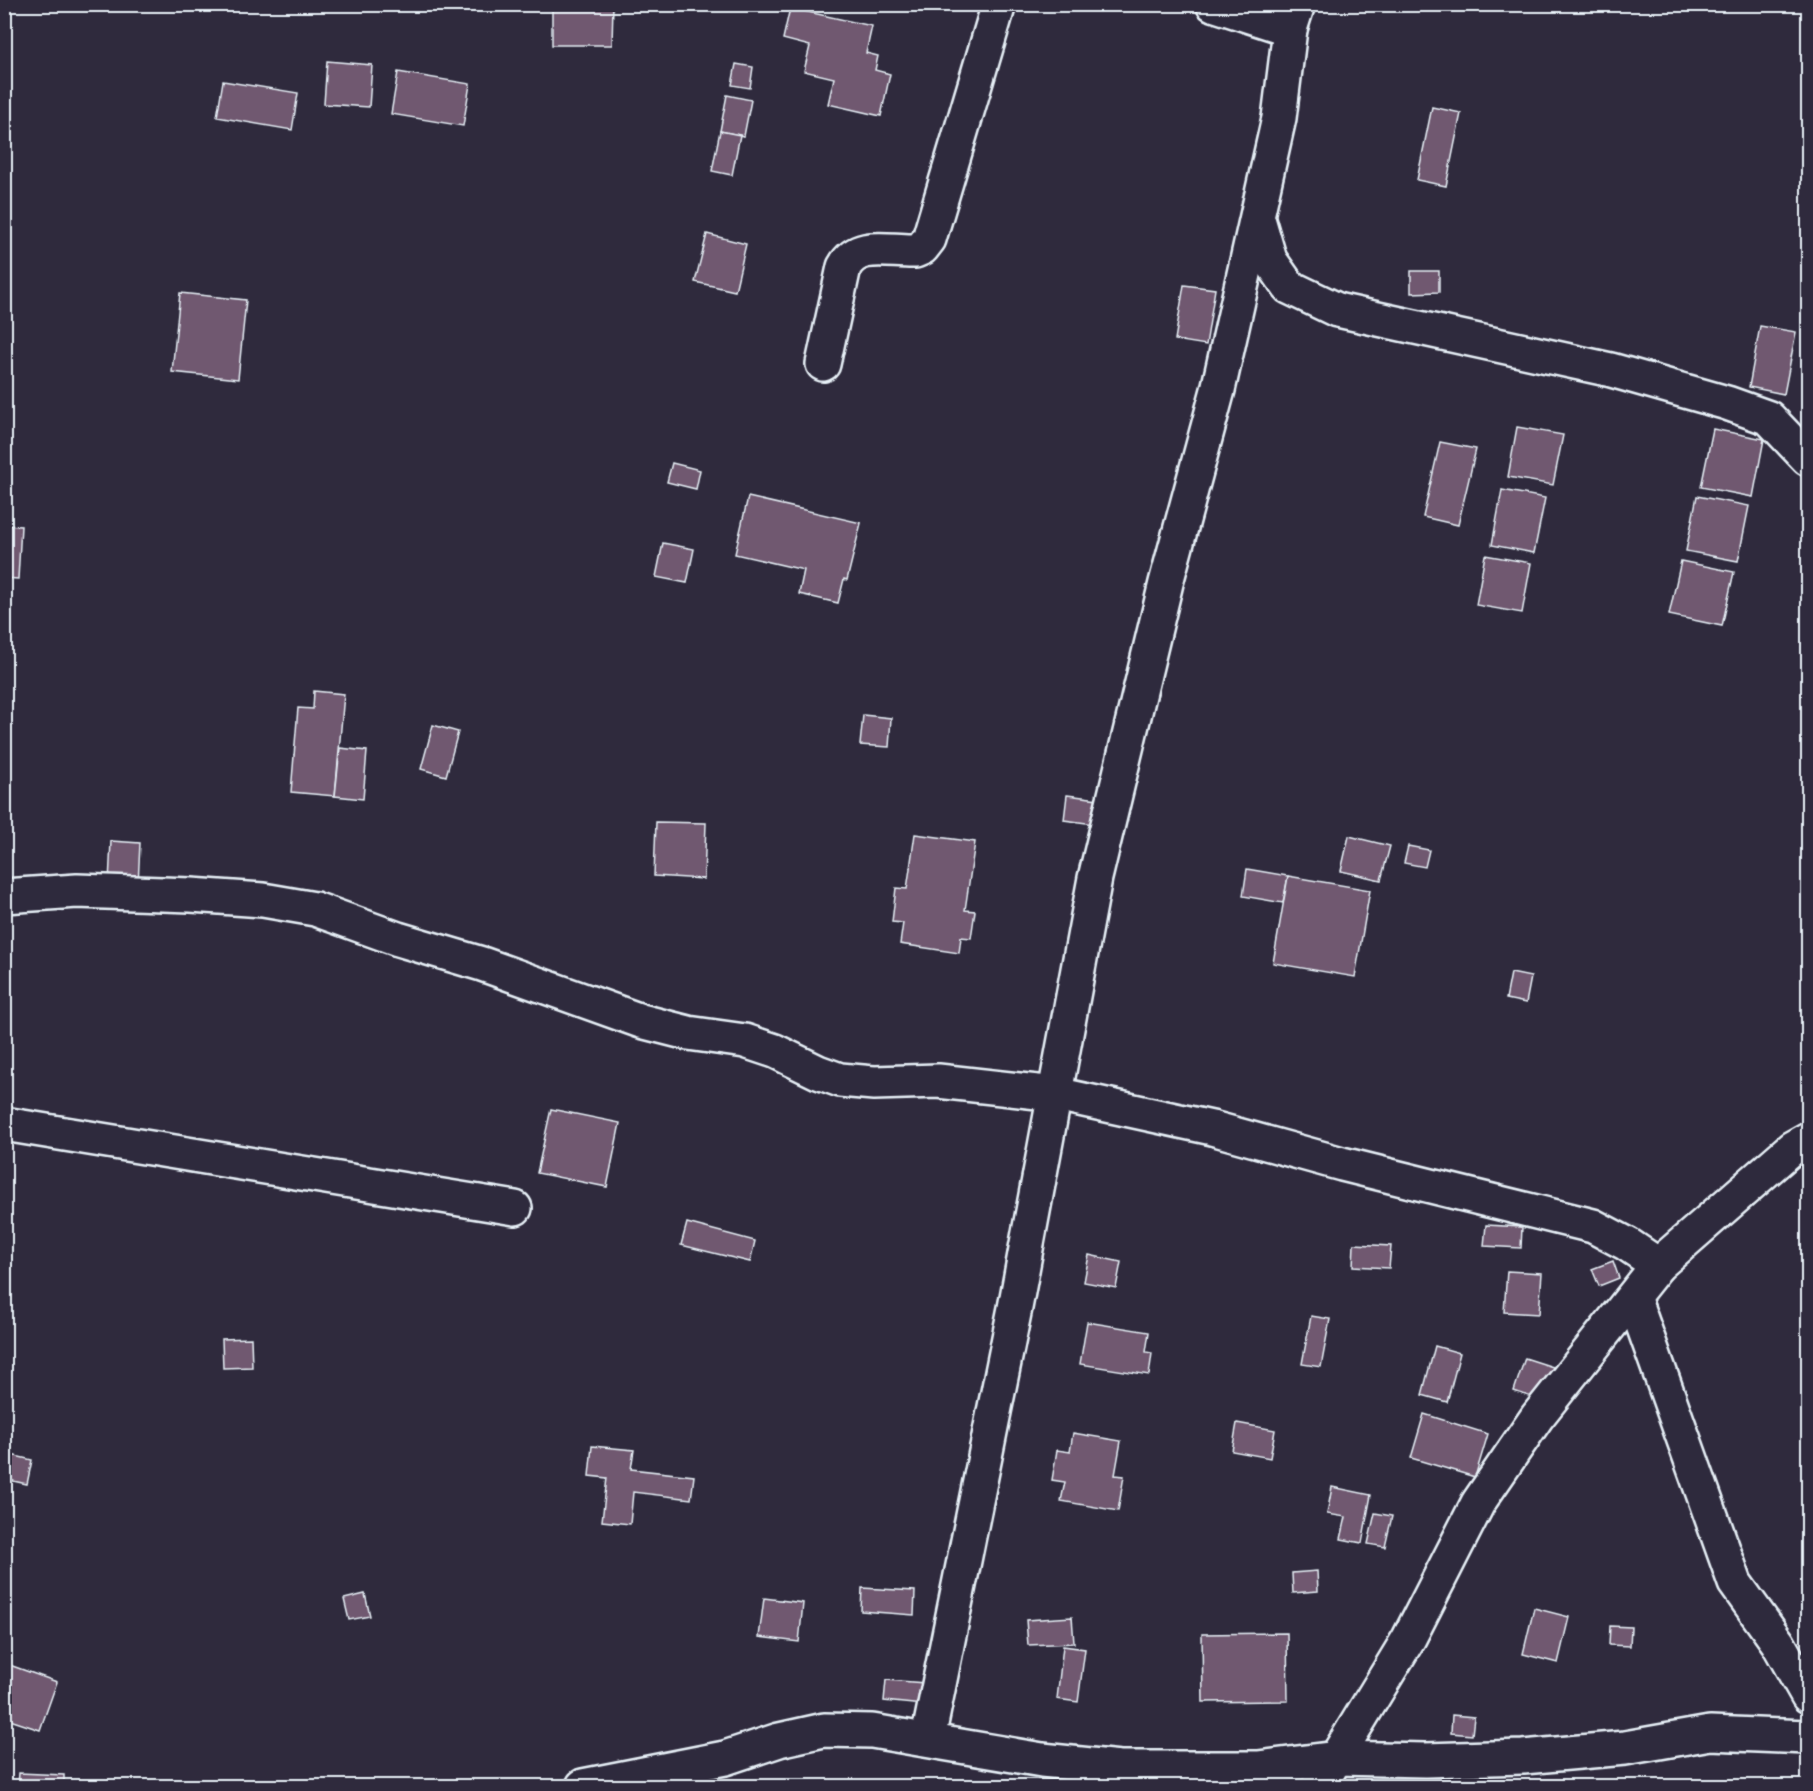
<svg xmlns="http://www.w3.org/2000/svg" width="1813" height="1791" font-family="'Patrick Hand',sans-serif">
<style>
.building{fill:#6f596f;stroke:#e8f1f8;stroke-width:1.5}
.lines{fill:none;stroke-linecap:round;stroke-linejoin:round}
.minor-casing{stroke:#e8f1f8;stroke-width:38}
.minor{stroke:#2f2a3d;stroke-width:33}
</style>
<rect width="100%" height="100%" fill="#2f2a3d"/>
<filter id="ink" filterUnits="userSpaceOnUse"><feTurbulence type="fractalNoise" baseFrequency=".0167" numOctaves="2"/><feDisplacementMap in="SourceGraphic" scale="12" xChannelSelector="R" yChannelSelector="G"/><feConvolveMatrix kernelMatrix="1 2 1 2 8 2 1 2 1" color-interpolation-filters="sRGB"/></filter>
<g filter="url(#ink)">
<g class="building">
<path d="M552 4H613L612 45H552Z"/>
<path d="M790 8 872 26 866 53 878 56 875 70 890 74 881 116 828 104 834 78 804 71 810 46 783 39Z"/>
<path d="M327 61 372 65 369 107 324 104Z"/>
<path d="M736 64 753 67 750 88 732 85Z"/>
<path d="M398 72 470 84 463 126 391 114Z"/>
<path d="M223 81 298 93 292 130 217 117Z"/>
<path d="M727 95 751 100 744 136 720 131Z"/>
<path d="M1432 107 1461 113 1446 186 1417 180Z"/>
<path d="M720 131 740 135 732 175 712 171Z"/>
<path d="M707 234 746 244 735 291 695 282Z"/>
<path d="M1411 271H1439V292L1411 293Z"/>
<path d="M1184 285 1215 289 1206 345 1175 340Z"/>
<path d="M180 293 246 300 238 379 172 372Z"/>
<path d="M1760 326 1796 332 1784 394 1749 387Z"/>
<path d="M1517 427 1563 435 1553 485 1508 477Z"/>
<path d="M1713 429 1764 439 1753 497 1701 487Z"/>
<path d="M1440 442 1476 449 1458 525 1423 517Z"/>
<path d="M672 463 700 470 696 489 667 482Z"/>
<path d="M1502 490 1545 498 1534 553 1492 545Z"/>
<path d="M1697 496 1749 506 1738 561 1686 551Z"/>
<path d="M748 497 861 523 847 580 844 579 838 603 799 594 804 570 735 554Z"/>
<path d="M4 525 21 526 18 579 4 578Z"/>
<path d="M663 543 694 549 687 583 656 577Z"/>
<path d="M1485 555 1531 563 1522 613 1476 605Z"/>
<path d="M1681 561 1734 572 1722 626 1669 615Z"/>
<path d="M314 691 344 694 335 796 291 792 298 708 313 709Z"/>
<path d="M863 715 891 718 889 747 860 745Z"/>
<path d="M433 725 458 732 446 776 421 769Z"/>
<path d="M340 748 367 751 363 799 335 796Z"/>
<path d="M1067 795 1098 799 1094 824 1064 820Z"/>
<path d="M656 822 706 823 704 879 654 876Z"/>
<path d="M915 834 975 842 965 910 975 911 971 938 961 937 959 953 900 944 903 923 892 922 896 888 907 889Z"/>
<path d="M1349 836 1390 846 1381 880 1341 871Z"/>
<path d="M111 841 140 843 138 885 109 883Z"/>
<path d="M1408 846 1429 850 1425 867 1404 863Z"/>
<path d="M1247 869 1288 876 1283 903 1243 896Z"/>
<path d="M1288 876 1370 890 1355 977 1273 963Z"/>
<path d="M1511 973 1531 977 1526 1003 1506 999Z"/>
<path d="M551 1109 620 1123 607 1187 537 1173Z"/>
<path d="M687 1223 755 1241 750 1262 681 1245Z"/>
<path d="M1486 1225 1522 1227 1521 1248 1484 1246Z"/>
<path d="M1354 1244 1391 1246 1389 1268 1353 1266Z"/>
<path d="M1089 1255 1121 1262 1116 1288 1084 1282Z"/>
<path d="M1613 1261 1619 1278 1599 1286 1592 1269Z"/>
<path d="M1507 1271 1542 1273 1539 1314 1504 1312Z"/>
<path d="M1311 1316 1330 1319 1321 1367 1302 1364Z"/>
<path d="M1087 1322 1149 1332 1146 1352 1152 1353 1149 1375 1080 1364Z"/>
<path d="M251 1338 252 1367 223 1368 222 1339Z"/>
<path d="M1435 1346 1460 1353 1447 1402 1422 1395Z"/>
<path d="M1525 1358 1553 1367 1543 1401 1514 1391Z"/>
<path d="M1424 1414 1488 1434 1475 1477 1411 1458Z"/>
<path d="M1237 1423 1275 1430 1270 1458 1232 1451Z"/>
<path d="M1073 1433 1121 1441 1115 1475 1124 1476 1118 1511 1061 1501 1065 1482 1052 1480 1057 1450 1070 1452Z"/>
<path d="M592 1446 634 1450 631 1469 694 1476 691 1499 633 1492 630 1524 602 1521 607 1478 589 1476Z"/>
<path d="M7 1454 32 1460 27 1484 4 1479Z"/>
<path d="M1332 1487 1371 1495 1362 1543 1341 1539 1346 1517 1327 1514Z"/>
<path d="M1375 1513 1392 1516 1385 1547 1368 1544Z"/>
<path d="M1317 1571 1318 1591 1293 1593 1292 1573Z"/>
<path d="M862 1588 915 1591 914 1615 861 1611Z"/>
<path d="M365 1594 370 1616 349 1620 344 1599Z"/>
<path d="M764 1598 803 1603 799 1642 759 1637Z"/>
<path d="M1534 1608 1569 1617 1558 1663 1523 1654Z"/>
<path d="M1072 1617 1074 1643 1028 1645 1026 1620Z"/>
<path d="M1610 1626 1631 1627 1630 1646 1609 1645Z"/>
<path d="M1287 1633 1288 1701 1203 1702 1202 1634Z"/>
<path d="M1063 1646 1085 1649 1078 1702 1057 1699Z"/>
<path d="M4 1663 57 1682 40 1730 4 1718Z"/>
<path d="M886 1680 925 1683 923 1705 884 1701Z"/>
<path d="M1452 1715 1474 1717 1472 1735 1451 1733Z"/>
<path d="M19 1773 64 1775V1786H18Z"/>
</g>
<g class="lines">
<g class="minor-casing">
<g id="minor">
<path d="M1213 4 1290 29"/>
<path d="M1258 219 1270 260 1289 287 1337 310 1611 370 1727 403 1769 418 1808 459"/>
<path d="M823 364 844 267C858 241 889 252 915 251L922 248 929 239 999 4"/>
<path d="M4 896 77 891 191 895 263 900 315 909 398 939 482 964 641 1021 688 1033 745 1041 775 1051 818 1072 840 1080 874 1083 938 1081 1056 1094 1212 1128 1342 1164 1593 1226 1627 1244 1658 1265"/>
<path d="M4 1124 515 1208"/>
<path d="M1633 1297 1735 1583 1778 1643 1808 1696"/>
<path d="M928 1739 1015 1308 1095 878 1166 583 1218 390 1279 118 1290 29 1298 4"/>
<path d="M583 1786 725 1758 779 1740 824 1730 872 1731 1042 1760 1120 1768H1258L1337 1758 1425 1760 1523 1757 1625 1748 1710 1733 1808 1737"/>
<path d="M1319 1786 1409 1638 1478 1503 1537 1417 1658 1265 1792 1148 1808 1139"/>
</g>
</g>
<use href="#minor" class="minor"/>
</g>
</g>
<rect width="1813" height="1791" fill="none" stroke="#2f2a3d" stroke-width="24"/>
<rect x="12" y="12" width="1789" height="1767" fill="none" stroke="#e8f1f8" stroke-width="2" filter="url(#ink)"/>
</svg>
